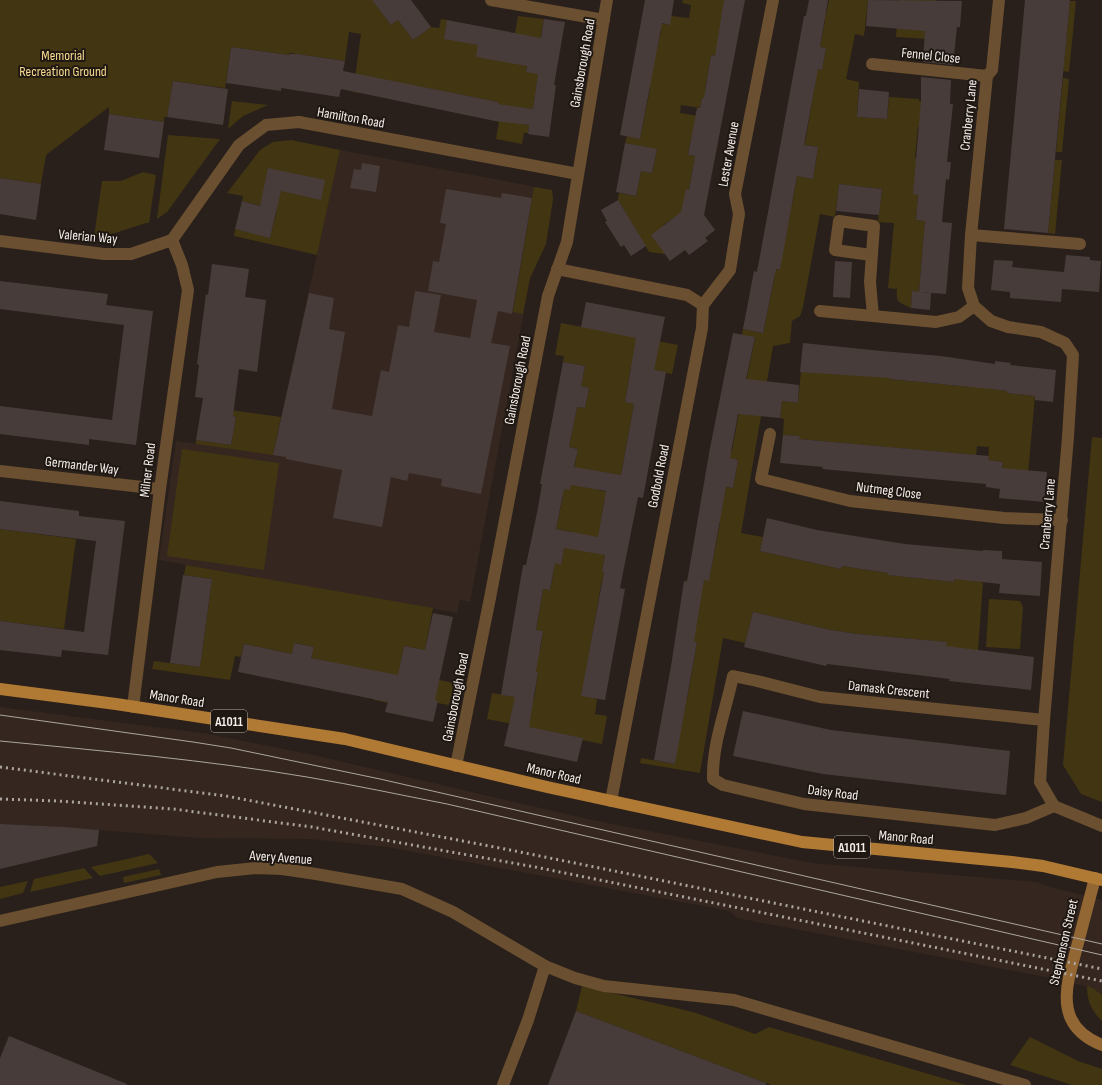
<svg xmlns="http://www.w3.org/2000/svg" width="1102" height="1085" font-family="'Sofia Sans Condensed',sans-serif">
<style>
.built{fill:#35271f}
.green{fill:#423512}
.building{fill:#473c3a;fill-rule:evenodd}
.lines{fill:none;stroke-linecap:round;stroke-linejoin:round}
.minor{stroke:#6a4f30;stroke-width:12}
.secondary{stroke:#926734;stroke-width:12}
.primary{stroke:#b17a34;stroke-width:12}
.tram{stroke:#aca5a1;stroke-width:1}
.rail{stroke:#aca5a1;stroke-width:3;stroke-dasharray:2 4;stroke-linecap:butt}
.labels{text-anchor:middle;stroke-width:4;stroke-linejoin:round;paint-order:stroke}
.shield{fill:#1f1712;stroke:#b4aeaa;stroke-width:1}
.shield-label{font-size:13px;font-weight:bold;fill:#f4eeeb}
.park-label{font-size:14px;fill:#f9dc91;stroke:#1f1712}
.street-label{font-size:14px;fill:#f4eeeb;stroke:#1f1712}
</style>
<rect width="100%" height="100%" fill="#29201b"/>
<g class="built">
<path d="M340 150 552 190 553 199 546 244 530 278 470 602 460 600 457 613 159 560 176 441 273 454Z"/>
<path d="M0 707 209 734 309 754 592 820 812 863 1037 882 1050 887 1102 900V995L1093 988 1051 978 737 918 730 911 387 847 310 839 199 838 61 827 0 824Z"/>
</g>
<g class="green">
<path d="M0 0H381L376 5 391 25 398 20 413 40 431 27 439 28 441 19 447 20 479 45 510 62 518 16 544 19 539 47 530 46 526 71 554 77 537 82 533 109 526 108 524 124 529 125 528 133H524L522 144 496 139 499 122 495 121 498 102 363 76 359 93 353 92 361 34 349 32 345 61 290 53 289 55 231 47 225 88 173 81 167 117H164V122L109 114V107L46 155 41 184 0 178Z"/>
<path d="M683 0H724L734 59 711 55 705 90 725 102 702 98 700 108 681 105 680 113 698 116 695 135 718 140 717 148 690 143 688 155 695 156 689 190 686 189 705 209 672 219 663 225 671 237 665 254 649 252 618 200 619 193 636 196 641 171 652 173 657 150 625 143 627 136 640 139 650 89 630 85 655 57 661 31 650 21 669 25 671 16 689 18 691 5 682 3Z"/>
<path d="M829 0H868L864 36 855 34 846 79 859 82 857 117 887 119 889 97 919 99V101L926 102 923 128 918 127 915 158 936 160 918 195 916 220 925 221 919 292 912 291 911 308C898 302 896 303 897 289L888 288 894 223 878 222 882 189 839 184 835 217 820 214 803 307 800 316 792 321 790 343 773 346 741 533 763 537 760 551 841 569 842 566 888 573V575L954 582 957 549 981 578 980 582 983 583 978 651 943 678 946 642 858 634 831 630 753 612 745 643 723 638 700 773 640 763 641 758 675 764 666 696 687 699 697 642 676 638 703 584 686 582 688 577 709 580 720 523 699 519 726 487 733 488 738 460 710 455V448L732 451 741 400 743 396 755 338 742 335 743 329 763 333 775 275 757 272 758 266 780 270 771 201 792 205 797 176 813 179 818 147 798 144 782 139 805 143 815 84 816 69 822 70 826 48 820 47 825 20 806 16 807 11 826 14Z"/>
<path d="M899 0H936L935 12 928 39 896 37Z"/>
<path d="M1070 1H1076L1069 72 1063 71Z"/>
<path d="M1063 78 1069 79 1062 152H1056Z"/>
<path d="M232 101 268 105 243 116 228 129Z"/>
<path d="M168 135 220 139 167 212 157 219Z"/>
<path d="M291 140 340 150 317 255 234 236 235 229 270 237 277 210 242 201 243 196 227 193 260 150 273 142Z"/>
<path d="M1055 160H1062L1055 234 1048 233Z"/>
<path d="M143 172 156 175 149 223H146L115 233 94 237 102 181H121Z"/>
<path d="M534 187 552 190 553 199 546 244 530 278 523 314 513 312Z"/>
<path d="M561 323 678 345 672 374 631 366 625 402 634 404 621 475 601 472 598 490 619 494 604 502 601 519 602 536H598L595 552 605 555 602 571 604 572 601 585 582 695 597 699 595 714 607 716 602 744 582 740V738L487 719 492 693 534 700 538 672 529 671 532 650 540 651 543 631 536 630 543 589 550 590 554 570 528 558 561 564 564 548 572 532 556 529 563 496 541 491 542 484 570 489 578 449 569 447 577 407 585 408 589 388 581 386 585 366 563 362 564 356 555 355Z"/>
<path d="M801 371 890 376V379L970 387 992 386V389L1007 391V393L1035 396 1028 474 1002 472 1003 462 988 460 989 447 977 446 976 455 799 439V436L783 435 784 419 780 418 782 401 798 403Z"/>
<path d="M209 407 281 417 273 455 196 444V440L231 445 236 417Z"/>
<path d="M1092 437 1102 438V802L1081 794 1063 765Z"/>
<path d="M182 449 279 463 264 570 167 556Z"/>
<path d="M0 529 76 539 64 629 0 621Z"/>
<path d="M186 565 433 608 425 650 404 646 400 667 420 676 454 683 449 705 437 703V701L390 691 388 703 374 700 379 672 311 658 314 647 295 643 292 654 244 644 241 657 235 656 230 680 152 669 154 661 200 667 212 579 184 575Z"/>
<path d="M989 599 1020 601 1023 607 1020 649 986 647Z"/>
<path d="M149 854 158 863 100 876 91 867Z"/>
<path d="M84 868 93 878 30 892 34 879Z"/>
<path d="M159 869 161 875 124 883 123 877Z"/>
<path d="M28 881 23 893 0 899V887Z"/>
<path d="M582 986 693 1012 755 1034 769 1027 966 1085H771L576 1011Z"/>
<path d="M1087 986 1093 988 1102 995V1021C1091 1010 1087 1001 1087 986Z"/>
<path d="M1030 1037 1078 1061 1102 1069V1085H1072L1010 1065Z"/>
</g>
<g class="building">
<path d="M372 0H411L431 27 413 40 398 20 391 25Z"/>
<path d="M645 0H674L670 25 662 23 640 139 620 135Z"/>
<path d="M724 0H745L704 215 715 230 705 238 708 241 689 255 685 250 670 261 651 235 681 212 686 189 689 190 695 156 688 155 697 108H700L702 98H704L711 55 715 56Z"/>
<path d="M809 0H828L820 47 826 48 822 70 818 69 804 145 818 147 813 179 797 176 780 270 776 269 763 333 743 329 754 271 757 272 804 16H806Z"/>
<path d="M868 0 962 1 960 27H957L953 65 923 62 925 31 866 26Z"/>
<path d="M1025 0H1070L1048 233 1004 229Z"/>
<path d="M544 19 565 22 554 85H556L549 137 528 134 529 125 495 121 341 89 339 97 281 88V91L226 83 231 47 289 55 290 54H297L345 61 343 71 498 102V104L533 109 538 74 526 72 527 66 476 57 478 45 444 39 447 20 541 38Z"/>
<path d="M921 77 951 80 950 104H953L947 162H951L949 180 946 179 942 222 952 223 946 294 919 292 925 221 916 220 918 195 913 194 921 101Z"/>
<path d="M173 81 228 89 223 125 167 117Z"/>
<path d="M859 89 889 92 887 119 857 117Z"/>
<path d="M109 114 164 122 159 158 104 150Z"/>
<path d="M625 143 657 149 652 173 641 171 636 196 616 192Z"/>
<path d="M362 163 380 166 376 192 350 188 354 169 361 170Z"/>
<path d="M268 168 325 180 321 200 281 191 270 238 235 229 242 201 260 206Z"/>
<path d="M0 178 41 184 36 220 0 214Z"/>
<path d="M839 184 882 189 879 215 836 211Z"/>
<path d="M446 189 501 198 502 193 532 198 512 314 498 311 491 343 510 346 481 494 441 486 442 479 409 473 407 481 391 477 382 527 333 518 342 470 286 459V457L273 455 309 293 334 298 329 329 345 332 332 409 372 416 381 370 389 372 398 325 409 327 415 291 441 295 434 332 470 338 477 300 428 291 433 261 439 262 446 224 440 223Z"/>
<path d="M618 200 646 246 631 256 624 245 621 247 605 222 607 221 601 210Z"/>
<path d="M1066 255 1090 257V260L1101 261 1099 292 1062 289 1061 302 1010 298V292L991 290 994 260 1013 261 1012 267 1064 272Z"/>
<path d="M835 261 852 262 850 298 833 297Z"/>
<path d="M212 264 249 269 245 297 266 300 257 372 239 369 233 416 236 417 231 445 196 440 203 398 195 397 199 365 197 364 206 294 208 295Z"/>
<path d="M0 281 108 294 106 305 153 311 136 445 89 439V445L0 434V406L112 420 124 325 0 309Z"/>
<path d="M912 291 931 293 930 310 911 308Z"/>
<path d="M586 302 665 317 654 370 666 372 643 498 638 497 620 588 625 589 605 700 581 696 604 572 602 571 605 555 564 548 561 565 555 563 550 590 543 589 536 630 543 631 536 672H538L529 727 583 738 577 762 504 746 515 697 501 695 523 565H526L538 508 542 484H540L563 362 585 366 581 386 589 388 585 408 577 407 569 447 578 449 574 467 621 475 634 404 625 402 636 338 581 327ZM571 485 606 491 598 537 556 529 564 489 570 490Z"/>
<path d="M733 333 755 337 746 379 799 385 798 403 782 401 780 418 738 414 730 458 738 460 733 488 726 487 709 581 704 580 694 641 697 642 675 764 654 760 671 666 684 581 687 582 710 448Z"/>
<path d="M803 343 881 351 941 356 995 364V361L1011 363 1010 365 1056 370 1053 402 1035 400V396L1007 393V391L991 389 890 379V378L800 372Z"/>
<path d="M783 435 800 436 799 439 989 456 988 460 1003 462 1002 468 1047 472 1044 502 999 498 1000 489 986 487V484L822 469 823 467 780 463Z"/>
<path d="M0 501 79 511V516L125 521 108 655 62 650 61 657 0 650V621L84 632 96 541 0 529Z"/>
<path d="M767 518 817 530 905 544 983 551V550L1002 551V559L1042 562 1040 596 999 593 1000 584 954 579V582L888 575V573L842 566 841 569 760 551Z"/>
<path d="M183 575 212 579 200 667 170 663Z"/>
<path d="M753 612 831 630 858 634 947 642 946 646 1034 657 1031 690 949 681 950 679 827 664 826 666 744 647Z"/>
<path d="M433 613 453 617 435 700 438 701 433 722 385 712 388 702 238 672 244 644 292 654 294 643 314 647 311 658 398 675 404 646 425 650Z"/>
<path d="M743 711 831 730 1010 751 1006 795 823 774 733 756Z"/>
<path d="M0 824 64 827 99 830 97 846 0 869Z"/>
<path d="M576 1011 766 1083V1085H548Z"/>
<path d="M9 1036 127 1084V1085H0V1058Z"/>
</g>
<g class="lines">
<g class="minor">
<path d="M491 0 604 20"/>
<path d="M999 0 992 70 987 76 971 235 968 288 974 306 991 321 1008 327 1041 332 1065 343 1073 355 1068 437 1044 720 1040 782 1054 806 1102 826"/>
<path d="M872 64 987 76"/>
<path d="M971 235 1080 244"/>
<path d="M172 240 239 145 266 125 299 122 578 174"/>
<path d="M0 241 104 254H131L172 240"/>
<path d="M871 255 835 250 839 221 874 226 870 282 873 316"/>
<path d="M557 269 687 295 703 305 702 328 611 801"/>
<path d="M703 305 730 270 739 214 735 194 773 0"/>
<path d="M820 311 936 322 959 317 974 306"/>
<path d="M770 434 761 479 850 501 1004 518 1062 520"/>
<path d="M0 471 160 489"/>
<path d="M133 707 160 489 188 290 182 265 172 240"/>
<path d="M1044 720 820 697 757 681 733 676C726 710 712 744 713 779L723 785 804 804 995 825 1026 818 1054 806"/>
<path d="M456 766 490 598 548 296 567 242 607 0"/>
<path d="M0 921 217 872 256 868 282 869 316 874 402 889 453 912 545 966 575 978 604 986 734 1000 1025 1085"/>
<path d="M503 1085 528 1020 545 966"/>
</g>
<path class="secondary" d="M1095 878 1069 977C1062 1010 1070 1032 1102 1045"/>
<path class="primary" d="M0 689 116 704 345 739 547 787 802 842 1012 862 1043 866 1102 880"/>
<g class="tram">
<path d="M0 715 193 742 231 748 380 779 1102 944"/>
<path d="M0 741C103 751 206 760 307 777 354 785 401 795 447 804L1102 955"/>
</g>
<g class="rail">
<path d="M0 767 226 796 505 849 1102 969"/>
<path d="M0 799 58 801 173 809 312 827 535 867 1102 981"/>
</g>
</g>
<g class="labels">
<g class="shield">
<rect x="211" y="710" width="36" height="22" rx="3"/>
<rect x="834" y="836" width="36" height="22" rx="3"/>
</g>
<g class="shield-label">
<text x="229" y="726">A1011</text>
<text x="852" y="852">A1011</text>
</g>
<g class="park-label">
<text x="63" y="60">Memorial<tspan x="63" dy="16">Recreation Ground</tspan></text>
</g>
<g class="street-label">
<text transform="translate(931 55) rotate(6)" y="5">Fennel Close</text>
<text transform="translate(582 63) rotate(-80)" y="5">Gainsborough Road</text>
<text transform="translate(968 115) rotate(-84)" y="5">Cranberry Lane</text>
<text transform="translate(351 117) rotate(10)" y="5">Hamilton Road</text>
<text transform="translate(728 154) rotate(-80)" y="5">Lester Avenue</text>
<text transform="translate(88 236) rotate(5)" y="5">Valerian Way</text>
<text transform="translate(517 380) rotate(-79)" y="5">Gainsborough Road</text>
<text transform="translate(82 465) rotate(7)" y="5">Germander Way</text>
<text transform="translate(147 470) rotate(-83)" y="5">Milner Road</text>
<text transform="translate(658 476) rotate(-79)" y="5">Godbold Road</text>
<text transform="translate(889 490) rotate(7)" y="5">Nutmeg Close</text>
<text transform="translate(1047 514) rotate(-85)" y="5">Cranberry Lane</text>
<text transform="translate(889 689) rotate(6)" y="5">Damask Crescent</text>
<text transform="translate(455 697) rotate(-79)" y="5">Gainsborough Road</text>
<text transform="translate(177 698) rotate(9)" y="5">Manor Road</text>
<text transform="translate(554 773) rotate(13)" y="5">Manor Road</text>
<text transform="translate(833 792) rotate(7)" y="5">Daisy Road</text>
<text transform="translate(906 837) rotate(5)" y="5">Manor Road</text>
<text transform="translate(281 857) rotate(4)" y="5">Avery Avenue</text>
<text transform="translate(1063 942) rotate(-77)" y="5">Stephenson Street</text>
</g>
</g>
</svg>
